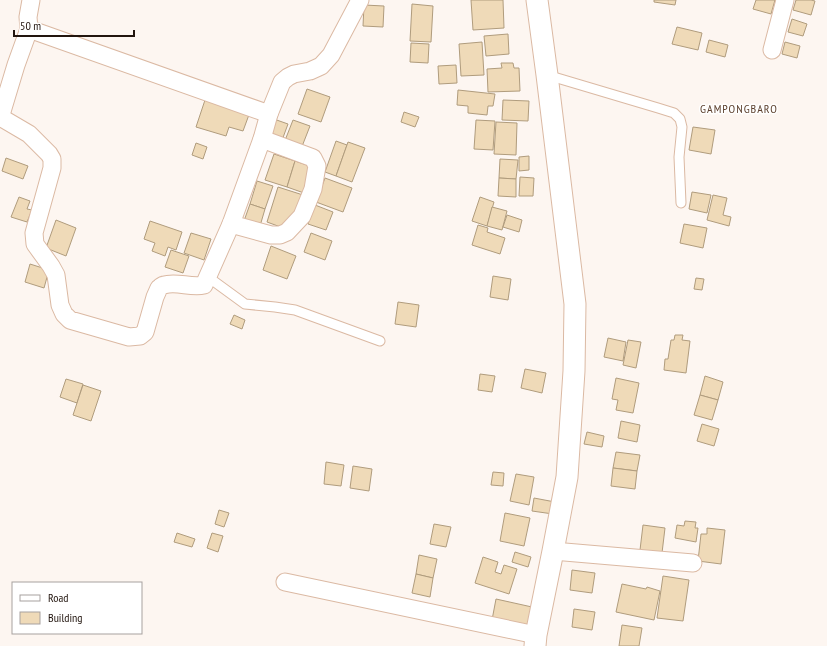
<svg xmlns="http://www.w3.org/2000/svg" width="827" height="646" font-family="'PT Sans Narrow',sans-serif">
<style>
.building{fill:#efdab8;stroke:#b09c7d}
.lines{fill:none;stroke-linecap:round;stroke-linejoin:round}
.service-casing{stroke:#dbb9a3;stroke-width:11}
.minor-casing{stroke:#dbb9a3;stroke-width:19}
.tertiary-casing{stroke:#dbb9a3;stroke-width:23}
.service{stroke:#fff;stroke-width:9}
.minor{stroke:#fff;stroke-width:17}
.tertiary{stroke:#fff;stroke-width:21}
.labels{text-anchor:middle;stroke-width:3;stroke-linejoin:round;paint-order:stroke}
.quarter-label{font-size:12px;letter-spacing:1px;fill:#5e422f;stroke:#fff}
</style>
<rect width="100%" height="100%" fill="#fdf6f1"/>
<g class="building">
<path d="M471 0H503L504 28 473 30Z"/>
<path d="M654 0H676L675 5 654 2Z"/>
<path d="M756 0H775L771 14 753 9Z"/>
<path d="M796 0H811L815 1 811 15 793 10Z"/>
<path d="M412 4 433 6 431 42 410 41Z"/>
<path d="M364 5 384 6 383 27 363 26Z"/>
<path d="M792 19 807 24 803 36 788 32Z"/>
<path d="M677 27 702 33 698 50 672 44Z"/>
<path d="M508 34 509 54 486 56 484 36Z"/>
<path d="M709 40 728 45 725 57 706 52Z"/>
<path d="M482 42 484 75 461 76 459 44Z"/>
<path d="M785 42 800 46 797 58 782 54Z"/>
<path d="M411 43 429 44 428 63 410 62Z"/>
<path d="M501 63H513L514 68H519L520 91 488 92 487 69 502 68Z"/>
<path d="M456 65 457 83 439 84 438 66Z"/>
<path d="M307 89 330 97 321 122 298 114Z"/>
<path d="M458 90 495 94 493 106H488L487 115 468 113V106L457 105Z"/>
<path d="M206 97 250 112 243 131 229 127 226 136 196 127Z"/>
<path d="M503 100 529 101 528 121 502 120Z"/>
<path d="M404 112 419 117 415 127 401 122Z"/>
<path d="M271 118 288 124 281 143 264 137Z"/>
<path d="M293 120 310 126 301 149 284 143Z"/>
<path d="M476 120 495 121 493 150 474 149Z"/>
<path d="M496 122 517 123 516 155 494 154Z"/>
<path d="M693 127 715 130 711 154 689 150Z"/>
<path d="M336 141 347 145 336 176 325 172Z"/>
<path d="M348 142 365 148 352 182 336 176Z"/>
<path d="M196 143 207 147 203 159 192 155Z"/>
<path d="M274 154 295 161 287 187 265 180Z"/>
<path d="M529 156V170L519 171V157Z"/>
<path d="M6 158 28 166 23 179 2 171Z"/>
<path d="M500 159 518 160 516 179 499 178Z"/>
<path d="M295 161 313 167 304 193 287 187Z"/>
<path d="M520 177 534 178 533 196H519Z"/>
<path d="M325 178 352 188 343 212 316 202Z"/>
<path d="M499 178 516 179V197L498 196Z"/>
<path d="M257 181 273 186 265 209 250 204Z"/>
<path d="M278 187 303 195 295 220 286 229 267 222Z"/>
<path d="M692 192 711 195 707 213 689 209Z"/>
<path d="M713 195 727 198 723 215 731 217 729 226 707 220Z"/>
<path d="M19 197 30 201 27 209 32 210 27 222 11 217Z"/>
<path d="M480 197 494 202 487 226 472 221Z"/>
<path d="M250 204 265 209 260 226 244 221Z"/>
<path d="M315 205 333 212 326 230 308 224Z"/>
<path d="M492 207 507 211 502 230 487 226Z"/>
<path d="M507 215 522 220 519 232 503 227Z"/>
<path d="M56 220 76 228 66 256 46 248Z"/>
<path d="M150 221 182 232 176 250 168 247 165 256 152 251 155 243 144 239Z"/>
<path d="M684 224 707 228 703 248 680 243Z"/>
<path d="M478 225 488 228 487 232 505 238 500 254 472 245Z"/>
<path d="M191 233 211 239 204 260 184 253Z"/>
<path d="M311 233 332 241 325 260 304 252Z"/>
<path d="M271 246 296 256 287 279 263 270Z"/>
<path d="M171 250 189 256 183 273 165 267Z"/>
<path d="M30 264 49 270 44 288 25 282Z"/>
<path d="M493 276 511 279 508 300 490 297Z"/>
<path d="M696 278 704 279 702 290 694 289Z"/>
<path d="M398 302 419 305 416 327 395 324Z"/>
<path d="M234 315 245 320 242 329 230 324Z"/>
<path d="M675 335H683L682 340 690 341 686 373 664 370 665 359H668L671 340H674Z"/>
<path d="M608 338 626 342 623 361 604 357Z"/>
<path d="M628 340 641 342 636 368 623 365Z"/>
<path d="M525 369 546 373 542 393 521 388Z"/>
<path d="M480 374 495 376 492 392 478 390Z"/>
<path d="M705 376 723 382 718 400 700 395Z"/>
<path d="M616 378 639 383 633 413 616 410 618 400 612 399Z"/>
<path d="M66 379 83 384 77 403 60 397Z"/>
<path d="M83 385 101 391 91 421 73 415Z"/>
<path d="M700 395 718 400 712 420 694 415Z"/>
<path d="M621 421 640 425 637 442 618 438Z"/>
<path d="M702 424 719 429 714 446 697 441Z"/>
<path d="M587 432 604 436 602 447 584 444Z"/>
<path d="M616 452 640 455 637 471 613 468Z"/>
<path d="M326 462 344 465 341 486 324 484Z"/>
<path d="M353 466 372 469 369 491 350 488Z"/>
<path d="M613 468 637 471 635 489 611 486Z"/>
<path d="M493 472 504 473 503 486 491 485Z"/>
<path d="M516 474 534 477 529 505 510 501Z"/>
<path d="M534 498 555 502 553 514 532 511Z"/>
<path d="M219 510 229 513 224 527 215 524Z"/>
<path d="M505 513 530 518 524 546 500 541Z"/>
<path d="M685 521 696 522 695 528H698L696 542 675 538 677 525 684 526Z"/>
<path d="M434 524 451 527 446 547 430 544Z"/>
<path d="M643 525 665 528 662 553 640 550Z"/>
<path d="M707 528 725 530 721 564 698 561 701 534H707Z"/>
<path d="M177 533 195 539 192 547 174 542Z"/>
<path d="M212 533 223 536 218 552 207 548Z"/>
<path d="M515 552 531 557 528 567 512 562Z"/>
<path d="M419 555 437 559 433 578 416 574Z"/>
<path d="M483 557 498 562 495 572 501 574 504 565 517 569 509 594 475 583Z"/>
<path d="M572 570 595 573 592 593 570 590Z"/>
<path d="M416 574 433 578 430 597 412 593Z"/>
<path d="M663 576 689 580 683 621 657 618Z"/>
<path d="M622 584 646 589 647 587 660 591 654 620 616 612Z"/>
<path d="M496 599 532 607 528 627 492 620Z"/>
<path d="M574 609 595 612 592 630 572 627Z"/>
<path d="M622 625 642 628 639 646H619Z"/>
</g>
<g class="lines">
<g class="service-casing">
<g id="service">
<path d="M547 75 658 108 674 113 680 119 682 127 679 157 681 203"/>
<path d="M208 277 245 304 275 307 295 310 380 341"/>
</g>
</g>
<g class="minor-casing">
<g id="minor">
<path d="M29 29 269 114"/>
<path d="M772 50 785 0"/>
<path d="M0 117 29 134 49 154 52 159V168L34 233 35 244 51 266 56 275 60 305 64 314 70 320 129 337 140 336 145 332 155 297 159 288C161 287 162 285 164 285 176 281 191 288 204 285L231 224 262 139 269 114 282 82 288 77 294 74 310 71 321 66 331 55 360 0"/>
<path d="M0 118 16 65 29 29 28 17 31 0"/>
<path d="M231 224 271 235H280L287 232 302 216 313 189 317 166 313 158 262 139"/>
<path d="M553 551 693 563"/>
<path d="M285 582 536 635"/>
</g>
</g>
<g class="tertiary-casing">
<path id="tertiary" d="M535 646 536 635 553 551 567 477 574 371 575 304 547 75 537 0"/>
</g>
<use href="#service" class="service"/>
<use href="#minor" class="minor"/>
<use href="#tertiary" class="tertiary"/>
</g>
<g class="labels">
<g class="quarter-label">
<text x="739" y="113">GAMPONGBARO</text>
</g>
</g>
<rect x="12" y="582" width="130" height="52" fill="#ffffff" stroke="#a7a19f"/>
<rect x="20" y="595" width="20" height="6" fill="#ffffff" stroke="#a7a19f"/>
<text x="48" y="602" font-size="12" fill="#22150e">Road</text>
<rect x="20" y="612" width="20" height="12" fill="#efdab8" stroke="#a7a19f"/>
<text x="48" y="622" font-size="12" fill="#22150e">Building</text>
<path d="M14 30v6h120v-6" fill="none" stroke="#22150e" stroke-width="2"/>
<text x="20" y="30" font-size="12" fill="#22150e" stroke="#ffffff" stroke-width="3" paint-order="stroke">50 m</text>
</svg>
